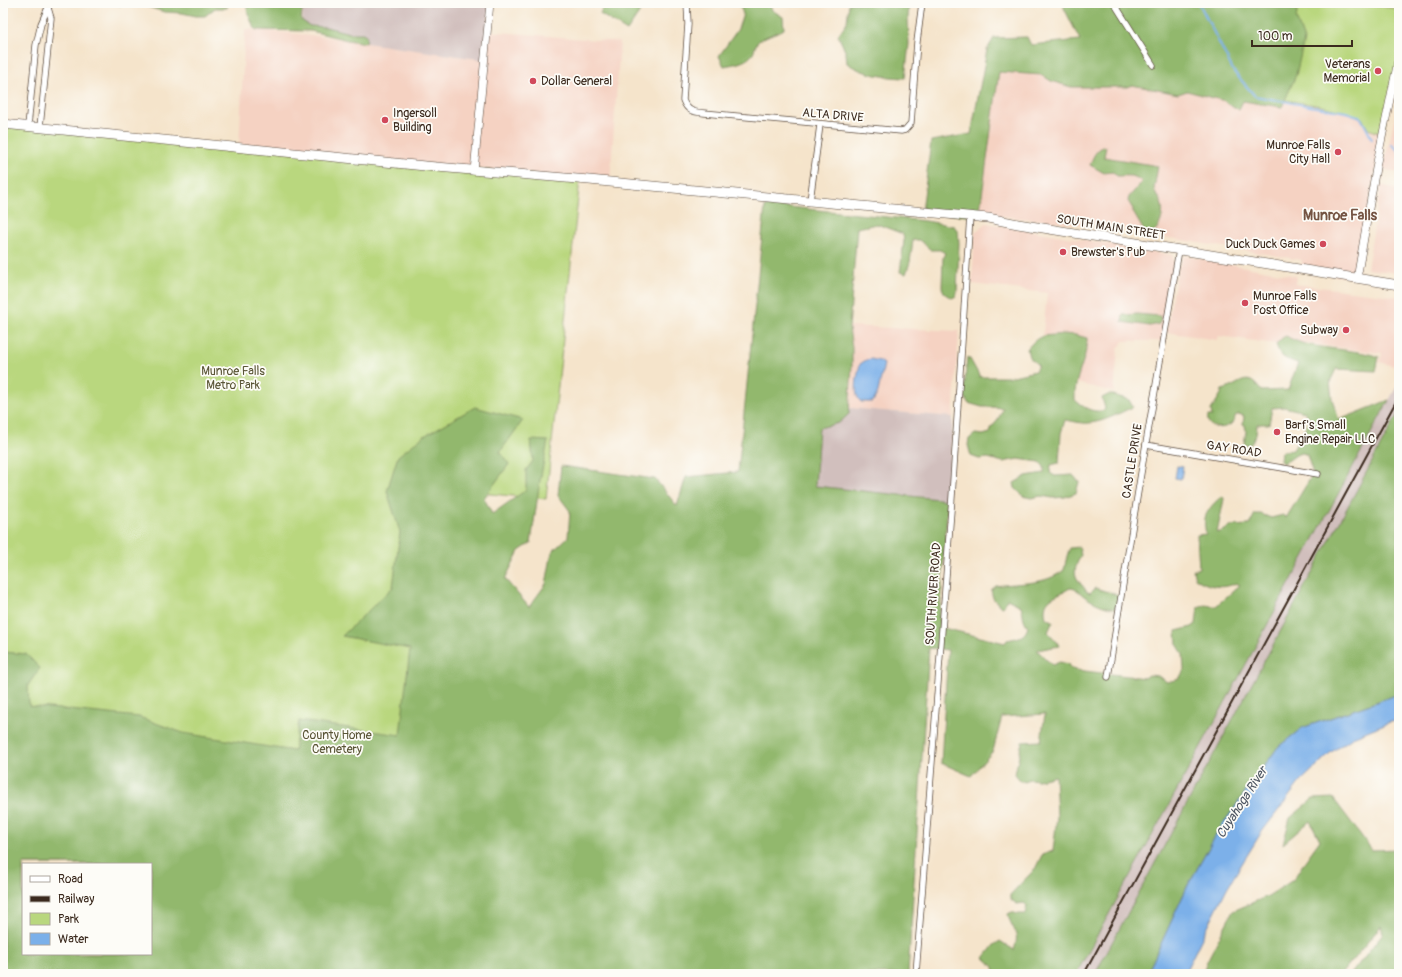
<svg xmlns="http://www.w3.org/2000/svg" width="1402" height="977" font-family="Pangolin,sans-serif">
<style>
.built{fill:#f5d2c2}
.industrial{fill:#d1bfbd}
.green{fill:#b9d77e;stroke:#7a804e;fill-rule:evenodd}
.forest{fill:#92b86d;stroke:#667146;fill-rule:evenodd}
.water{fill:#7bb0e9;stroke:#5b6d84}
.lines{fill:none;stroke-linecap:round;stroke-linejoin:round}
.stream{stroke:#7bb0e9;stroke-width:2}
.minor-casing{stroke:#574638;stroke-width:7}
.tertiary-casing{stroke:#574638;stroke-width:8}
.primary-casing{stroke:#574638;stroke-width:10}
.minor{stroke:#fff;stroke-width:5.5}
.tertiary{stroke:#fff;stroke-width:7}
.primary{stroke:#fff;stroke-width:9}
.rail{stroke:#3b2a1e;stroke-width:2}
.poi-dot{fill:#d1495b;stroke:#fdfcf7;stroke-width:1.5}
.labels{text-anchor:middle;stroke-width:3.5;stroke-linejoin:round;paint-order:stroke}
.poi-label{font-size:12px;fill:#3b2a1e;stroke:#fdfcf7;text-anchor:start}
.street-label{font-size:12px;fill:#3b2a1e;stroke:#fdfcf7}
.park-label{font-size:12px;fill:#5a5536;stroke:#fdfcf7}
.water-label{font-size:13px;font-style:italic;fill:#515965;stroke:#fdfcf7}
.quarter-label{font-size:14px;font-weight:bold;fill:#745342;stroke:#fdfcf7}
</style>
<rect width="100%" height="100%" fill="#fdfcf7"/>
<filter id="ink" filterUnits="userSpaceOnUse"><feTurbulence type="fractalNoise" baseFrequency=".025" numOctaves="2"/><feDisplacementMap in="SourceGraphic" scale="8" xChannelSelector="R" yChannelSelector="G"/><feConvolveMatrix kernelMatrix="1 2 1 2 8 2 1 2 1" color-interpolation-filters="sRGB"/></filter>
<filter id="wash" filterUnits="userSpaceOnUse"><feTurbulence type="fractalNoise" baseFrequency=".012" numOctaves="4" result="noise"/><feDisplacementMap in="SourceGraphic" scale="16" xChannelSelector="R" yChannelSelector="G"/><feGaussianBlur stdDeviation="0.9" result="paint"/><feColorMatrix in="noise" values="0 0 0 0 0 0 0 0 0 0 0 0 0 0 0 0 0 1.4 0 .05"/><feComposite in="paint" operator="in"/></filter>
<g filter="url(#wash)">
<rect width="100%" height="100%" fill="#f5e4cb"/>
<g class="built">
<path d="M245 29 319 36 485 60 487 31 620 42 610 182 239 147Z"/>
<path d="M999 72 1042 75 1051 81 1127 87 1132 85 1178 94 1180 86 1282 107 1285 100 1321 106 1346 112 1362 118 1369 129 1381 133 1357 279 1300 270 1302 260 1127 231 1126 228 1087 222 1086 225 980 214Z"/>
<path d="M1397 108 1399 109V173L1383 169Z"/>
<path d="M1381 185 1399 190V273L1367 269Z"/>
<path d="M986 223 1172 255 1174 262 1161 341H1123L1118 350 1114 392 1076 383 1079 373 1063 334 1043 335 1047 293 972 284 975 232Z"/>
<path d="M1186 256 1296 276 1295 284 1399 297V356L1393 366 1380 362 1382 353 1304 343 1292 341 1286 336 1282 338 1276 344 1219 336 1217 340 1166 332 1178 268 1183 257Z"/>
<path d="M849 326 959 331 953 417 850 408 852 365Z"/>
</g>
<g class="industrial">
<path d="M303 3H490L485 60 366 43V40L302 29Z"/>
<path d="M1399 382V412L1095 974H1076L1233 688Z"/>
<path d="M850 408 953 417 948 500 815 486 819 428 839 423 849 414Z"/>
</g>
<g class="green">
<path d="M1217 3H1358L1399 9V54L1383 134 1368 129 1362 118 1346 112 1321 106 1205 87Z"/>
<path d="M3 124 580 179 546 499 435 489 399 974H3ZM23 864H151V954H23Z"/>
</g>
<g class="forest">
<path d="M105 3H228L227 8H215L205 16H196L182 13 164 12 145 6 119 5Z"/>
<path d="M247 3H303L301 20 310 26 326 27 350 33H363L367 36 366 43 347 40 311 31 256 30C251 21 246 13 247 3Z"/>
<path d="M604 3H646L627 31 600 14Z"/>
<path d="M739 3H769L772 10 783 17 784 29C777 33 761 37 757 43 754 47 755 52 752 55 745 63 734 64 724 66L719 56 738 29 743 14Z"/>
<path d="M849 3H909L908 18 909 44 905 78C884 77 864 75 847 63L846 53 838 35 847 22Z"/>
<path d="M1064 3H1299L1296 18 1304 40 1296 75 1282 107 1243 101 1239 109 1234 108 1225 101 1187 91 1178 94 1132 85 1127 87H1071L1051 81 1042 75 999 72 979 217 922 212 931 141 971 134 987 50 994 38 1027 37 1031 45 1080 40 1064 8Z"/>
<path d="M1106 146 1104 157 1158 166 1154 189 1157 197H1159C1159 201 1162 203 1162 206 1164 214 1160 231 1151 232 1149 233 1147 232 1144 231L1133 212V209L1128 201 1129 197 1142 182C1135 174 1127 176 1117 176L1113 172 1104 173 1090 165C1093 156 1097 148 1106 146Z"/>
<path d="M769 205 926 221 954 226 958 231 959 243 957 292 956 296 952 298 945 294 942 288 943 257 945 253 940 250H931L919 240H913L910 262 906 274 900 272 904 241 903 234 877 224 857 228 849 328 852 348V365L849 414 839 423 819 428 815 486 948 500 939 627 1005 643 1007 640C1016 638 1026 638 1028 626 1022 620 1024 614 1021 606L1007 599 1004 606 1001 607 993 598 991 590 996 586C1019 582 1044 586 1064 570L1067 556 1070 548 1079 547 1081 555C1077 563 1072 572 1078 580 1081 585 1083 585 1086 591L1090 593 1095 588 1118 595 1119 599 1117 607 1114 609C1104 607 1092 602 1084 596 1079 592 1078 589 1070 588 1056 597 1041 597 1046 618L1053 621 1048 632 1057 642 1059 646 1037 650 1052 665 1060 662 1068 664 1070 668 1076 670 1145 678 1149 675 1158 676 1167 682 1179 679 1184 670 1183 654 1177 644 1176 631 1192 627 1196 624 1198 607C1207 603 1208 607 1216 606L1240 585 1236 583C1223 590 1206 586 1195 578L1193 570 1199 568 1197 535 1206 534C1205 529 1204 523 1205 518 1207 510 1216 500 1223 496L1224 499 1217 533 1225 530 1230 526 1249 525 1255 514H1261L1271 518 1283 515 1286 518 1313 474 1307 455 1303 453C1295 453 1291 461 1282 463L1280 460 1281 452 1283 451 1293 450 1310 420 1305 412 1284 407 1272 408 1269 424H1257L1256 435 1250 445 1244 444 1246 431 1245 425 1243 424 1244 416 1239 414 1235 416C1235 431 1204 432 1208 416H1212L1211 410 1221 394 1222 390C1238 387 1247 369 1261 391L1288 390 1298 363C1285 359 1280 358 1276 344L1282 338 1286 336C1310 351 1351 347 1379 357L1376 371 1336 369 1330 382 1332 399 1339 420 1389 400 1233 688 1076 974H994L995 973 994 967 984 958 994 945 1000 941 1014 950C1021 930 1011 930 1008 914L1012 912 1017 914H1025L1027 906 1024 903 1017 904 1010 899V895L1035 869 1042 855 1053 851 1057 817 1055 776 1039 780 1029 779 1025 782 1020 780 1015 774 1022 742 1041 741 1045 714 1002 717 993 751 971 776 941 763 948 650 929 648 908 974H3V652L26 654 40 668 28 685 29 706 139 717 183 733 294 751 299 721 400 735 410 649 342 636 393 587 400 532 387 491 398 456 424 436 475 407 523 420 500 452 509 464 484 498 492 514 526 490V470L533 461 531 440 548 441 540 480 531 543 519 551 505 579 529 607 546 584 552 552 568 537 570 511 558 495 561 466 655 479 677 506 686 477 738 472 765 207ZM23 864H151V954H23Z"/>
<path d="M1137 314 1160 316 1161 320 1159 324 1150 326 1122 322 1123 315Z"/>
<path d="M1063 334 1076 335 1087 338C1088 359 1073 378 1075 400 1084 408 1091 412 1103 411L1105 408 1102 398 1110 394 1129 400 1133 407C1119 413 1105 422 1089 423 1082 424 1073 421 1065 420L1061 433 1059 463 1051 465 1050 473 1055 476 1073 475 1079 482 1076 493 1065 497 1053 498 1041 496 1031 498 1023 496 1015 488 1014 483 1026 476 1044 473V467L1040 462 1018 459 1003 462 988 458 979 459 971 456 968 445 969 439 975 434 983 435 990 433 992 427 998 420 1003 408 992 407H982L968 403 964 395 967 357 970 359 980 377H1009L1035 371 1038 365 1029 357 1027 349C1041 332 1044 337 1063 334Z"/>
<path d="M1399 412V694L1302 728 1278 747 1220 828 1188 885 1147 974H1095Z"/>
<path d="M1333 798 1372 850 1399 849V974H1351L1383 933 1381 926 1341 974H1203L1207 961 1233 911 1268 896 1293 880 1305 861 1320 840 1310 821 1283 844 1290 818 1313 799Z"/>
</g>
<g class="water">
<path d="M871 359 880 361 884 364 878 392 873 402H861C852 394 858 374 860 364L866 360Z"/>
<path d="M1177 466 1183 467 1181 479 1175 478Z"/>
<path d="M1399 694V720L1387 723 1355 736 1330 753 1300 782 1261 833 1227 888 1184 974H1147L1188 885 1220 828 1278 747 1302 728Z"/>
</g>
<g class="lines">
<g class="stream">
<path d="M1199 3 1234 72 1255 96 1309 106 1346 112 1358 116 1361 118 1372 139"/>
<path d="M1392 145 1399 151"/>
</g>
</g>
</g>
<g filter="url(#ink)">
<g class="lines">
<g class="minor-casing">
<g id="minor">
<path d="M687 3 688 24 683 100C687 111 693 112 704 113L901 131 905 130 911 123 917 42 922 3"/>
<path d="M1114 3 1153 65"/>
<path d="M28 126 36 45 41 24 50 3"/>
<path d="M40 127 51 18 48 8"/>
<path d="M810 201 820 125"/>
<path d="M1146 445 1318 474"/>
<path d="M1108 677 1141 473 1179 250"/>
<path d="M916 974 952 497 970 216"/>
</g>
</g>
<g class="tertiary-casing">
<g id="tertiary">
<path d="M474 171 490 3"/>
<path d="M1357 279 1377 162 1399 56"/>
</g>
</g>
<g class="primary-casing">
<path id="primary" d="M3 124 425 166 589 180 988 218 1018 224 1399 285"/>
</g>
<use href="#minor" class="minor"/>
<use href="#tertiary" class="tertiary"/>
<use href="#primary" class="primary"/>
<path class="rail" d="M1084 974 1399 396"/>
</g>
</g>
<g class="poi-dot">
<circle cx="1378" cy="71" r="4"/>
<circle cx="533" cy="81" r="4"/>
<circle cx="385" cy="120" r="4"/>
<circle cx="1338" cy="152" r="4"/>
<circle cx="1323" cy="244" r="4"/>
<circle cx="1063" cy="252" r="4"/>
<circle cx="1245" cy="303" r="4"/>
<circle cx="1346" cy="330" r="4"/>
<circle cx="1277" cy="432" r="4"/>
</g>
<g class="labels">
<g class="poi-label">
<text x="1370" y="68" text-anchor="end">Veterans<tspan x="1370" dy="14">Memorial</tspan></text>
<text x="541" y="85">Dollar General</text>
<text x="393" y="117">Ingersoll<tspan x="393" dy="14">Building</tspan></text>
<text x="1330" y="149" text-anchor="end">Munroe Falls<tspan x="1330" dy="14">City Hall</tspan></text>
<text x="1315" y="248" text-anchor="end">Duck Duck Games</text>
<text x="1071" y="256">Brewster's Pub</text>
<text x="1253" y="300">Munroe Falls<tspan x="1253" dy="14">Post Office</tspan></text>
<text x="1338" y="334" text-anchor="end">Subway</text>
<text x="1285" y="429">Barf's Small<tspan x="1285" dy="14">Engine Repair LLC</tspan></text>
</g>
<g class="street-label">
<text transform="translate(833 115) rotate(5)" y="4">ALTA DRIVE</text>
<text transform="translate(1111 227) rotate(9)" y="4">SOUTH MAIN STREET</text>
<text transform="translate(1234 449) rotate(9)" y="4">GAY ROAD</text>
<text transform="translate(1132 461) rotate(-81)" y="4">CASTLE DRIVE</text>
<text transform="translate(933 594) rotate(-86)" y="4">SOUTH RIVER ROAD</text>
</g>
<g class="park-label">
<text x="233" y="375">Munroe Falls<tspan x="233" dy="14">Metro Park</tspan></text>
<text x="337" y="739">County Home<tspan x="337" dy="14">Cemetery</tspan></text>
</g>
<g class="water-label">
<text transform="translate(1241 802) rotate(-57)" y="5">Cuyahoga River</text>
</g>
<g class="quarter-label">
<text x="1340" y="220">Munroe Falls</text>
</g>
</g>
<rect width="1402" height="977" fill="none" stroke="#fdfcf7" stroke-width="16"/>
<rect x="22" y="863" width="130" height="92" fill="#fdfcf7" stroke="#afa8a0"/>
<rect x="30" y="876" width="20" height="6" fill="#ffffff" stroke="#afa8a0"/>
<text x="58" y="883" font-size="12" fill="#3b2a1e">Road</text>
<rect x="30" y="896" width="20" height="6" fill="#3b2a1e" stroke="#afa8a0"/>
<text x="58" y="903" font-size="12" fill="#3b2a1e">Railway</text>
<rect x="30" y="913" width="20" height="12" fill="#b9d77e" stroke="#afa8a0"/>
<text x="58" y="923" font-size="12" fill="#3b2a1e">Park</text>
<rect x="30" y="933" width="20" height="12" fill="#7bb0e9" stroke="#afa8a0"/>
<text x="58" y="943" font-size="12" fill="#3b2a1e">Water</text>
<path d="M1252 40v6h100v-6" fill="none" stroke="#3b2a1e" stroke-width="2"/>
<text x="1258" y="40" font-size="12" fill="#3b2a1e" stroke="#fdfcf7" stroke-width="3" paint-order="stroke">100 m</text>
</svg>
